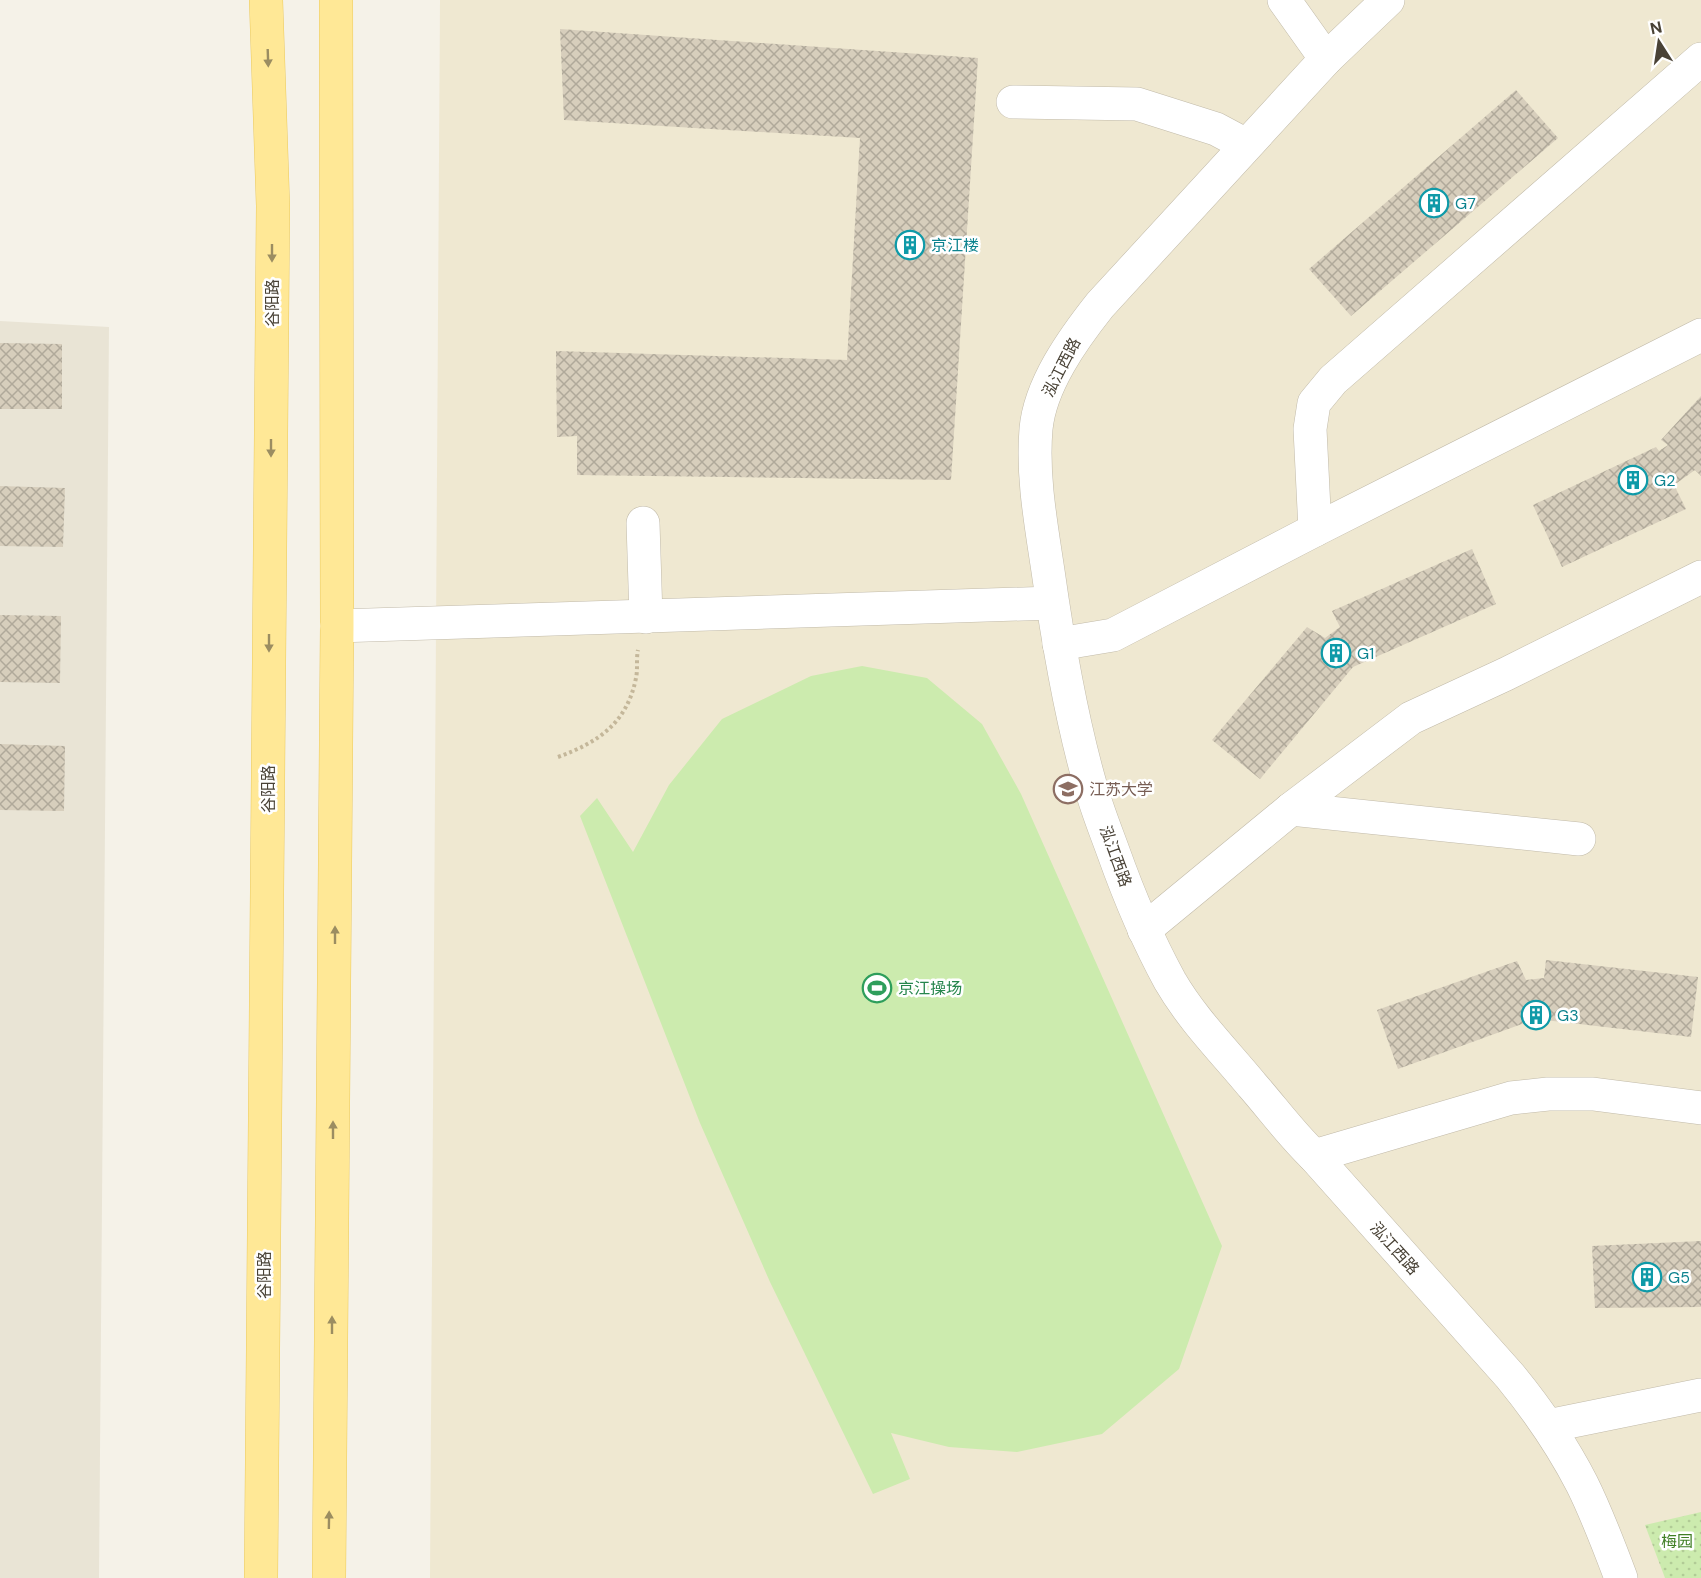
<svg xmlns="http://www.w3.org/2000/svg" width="1701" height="1578" font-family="'DM Sans','Noto Sans SC',sans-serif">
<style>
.residential{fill:#e9e4d5}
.education{fill:#efe8d1}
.grass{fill:url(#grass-dots)}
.garden{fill:#ccebae}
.building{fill:url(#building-cross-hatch)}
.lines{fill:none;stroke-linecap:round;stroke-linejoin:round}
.minor-casing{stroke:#c1baa9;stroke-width:34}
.major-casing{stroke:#ebca5f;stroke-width:34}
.path{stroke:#c4b79a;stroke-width:4;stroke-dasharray:3 3;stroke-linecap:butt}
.minor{stroke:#fff;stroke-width:33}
.major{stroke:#ffe896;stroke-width:33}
.oneway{fill:#9b8d61}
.labels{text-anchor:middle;stroke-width:5;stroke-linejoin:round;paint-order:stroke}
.culture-label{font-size:16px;fill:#0d838f;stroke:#fff;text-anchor:start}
.street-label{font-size:16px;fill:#494236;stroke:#fff}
.education-label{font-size:16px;fill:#785e54;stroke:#fff;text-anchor:start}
.leisure-label{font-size:16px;fill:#27864d;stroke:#fff;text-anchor:start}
.park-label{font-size:16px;fill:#417f25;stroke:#fff}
</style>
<defs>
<pattern id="grass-dots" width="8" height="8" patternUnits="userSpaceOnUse" patternTransform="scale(1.5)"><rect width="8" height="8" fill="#ccebae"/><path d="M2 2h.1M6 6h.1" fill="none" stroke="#b1cb96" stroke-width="1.8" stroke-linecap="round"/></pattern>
<pattern id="building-cross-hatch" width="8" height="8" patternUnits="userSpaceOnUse" patternTransform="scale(1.5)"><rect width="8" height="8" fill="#d7cebc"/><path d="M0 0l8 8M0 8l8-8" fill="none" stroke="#b0a99a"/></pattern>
</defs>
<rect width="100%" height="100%" fill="#f5f2e8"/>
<path class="residential" d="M0 321 109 327 99 1578H0Z"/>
<path class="education" d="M440 0H1701V1578H430Z"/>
<path class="grass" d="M1701 1512V1578H1665L1645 1525Z"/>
<path class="garden" d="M862 666 927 678 982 724 1021 794 1222 1246 1179 1369 1102 1434 1017 1452 949 1447 891 1433 910 1479 873 1494 770 1282 700 1123 580 816 597 798 633 852 669 785 722 719 811 676Z"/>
<g class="building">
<path d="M560 29 978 58 951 480 577 475V436L557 437 556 351 847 360 860 138 564 120Z"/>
<path d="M1516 90 1558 138 1351 316 1309 269Z"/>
<path d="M0 343 62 344V409H0Z"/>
<path d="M1701 396V476L1695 470 1674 485 1686 509 1562 567 1533 505 1656 447 1659 451 1668 445 1661 440Z"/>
<path d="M0 486 65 488 63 547 0 546Z"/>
<path d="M1472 549 1496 604 1353 667 1260 779 1212 740 1307 627 1325 638 1340 627 1332 611Z"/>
<path d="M0 615 61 616 60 683 0 682Z"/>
<path d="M0 744 65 746 64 811 0 810Z"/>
<path d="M1546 960 1698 977 1691 1037 1536 1019 1398 1069 1377 1010 1517 961 1526 980 1544 978Z"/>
<path d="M1701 1241V1307L1595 1308 1592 1246Z"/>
</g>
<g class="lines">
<g class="minor-casing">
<g id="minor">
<path d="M1284 0 1326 59"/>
<path d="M1388 0 1326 59 1100 305C1073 339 1040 385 1036 429 1032 476 1041 524 1048 571 1058 642 1070 714 1090 784 1096 807 1105 829 1113 851 1129 896 1147 939 1170 981 1192 1019 1224 1051 1252 1085 1273 1109 1291 1134 1314 1156L1510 1376C1537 1409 1562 1445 1582 1484 1597 1514 1609 1546 1621 1578"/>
<path d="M1013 102 1137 104 1216 129 1246 145"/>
<path d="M643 523 646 617"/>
<path d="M1315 530 1310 429 1314 403 1333 380 1701 59"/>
<path d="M337 626 1052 603"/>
<path d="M1059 644 1113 635 1315 530 1701 335"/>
<path d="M1291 809 1579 839"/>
<path d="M1144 930 1291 809 1411 718 1506 674 1701 577"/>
<path d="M1314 1156 1511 1098 1548 1094H1593L1701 1108"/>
<path d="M1548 1426 1701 1395"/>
</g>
</g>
<g class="major-casing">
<g id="major">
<path d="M261 1578 273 206 266 0"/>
<path d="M329 1578 337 626 336 0"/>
</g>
</g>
<path class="path" d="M558 757C599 742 627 723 636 678 638 669 636 659 638 650"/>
<use href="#minor" class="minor"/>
<use href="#major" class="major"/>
</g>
<defs><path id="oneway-solid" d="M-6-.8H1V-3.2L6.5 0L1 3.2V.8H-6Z" transform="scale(1.5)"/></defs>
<g class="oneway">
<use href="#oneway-solid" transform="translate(268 58) rotate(88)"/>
<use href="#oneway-solid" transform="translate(272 253) rotate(90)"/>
<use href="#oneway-solid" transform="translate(271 448) rotate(90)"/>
<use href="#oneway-solid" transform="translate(269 643) rotate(90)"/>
<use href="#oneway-solid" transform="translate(335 935) rotate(-90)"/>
<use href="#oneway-solid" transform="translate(333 1130) rotate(-90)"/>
<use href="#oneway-solid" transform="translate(332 1325) rotate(-90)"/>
<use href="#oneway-solid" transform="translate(329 1520) rotate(-89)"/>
</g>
<defs>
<g id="building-ring" transform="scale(1.5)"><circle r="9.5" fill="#fff" stroke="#0f9aa8" stroke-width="1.5"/><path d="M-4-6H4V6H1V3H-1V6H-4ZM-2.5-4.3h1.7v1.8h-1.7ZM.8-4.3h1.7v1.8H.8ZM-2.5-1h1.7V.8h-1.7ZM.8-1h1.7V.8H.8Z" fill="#0f9aa8"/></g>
<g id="university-ring" transform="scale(1.5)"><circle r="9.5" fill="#fff" stroke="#8d6e63" stroke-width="1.5"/><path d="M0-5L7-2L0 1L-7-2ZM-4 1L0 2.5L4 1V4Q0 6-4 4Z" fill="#8d6e63"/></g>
<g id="stadium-ring" transform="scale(1.5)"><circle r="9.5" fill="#fff" stroke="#2e9e5b" stroke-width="1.5"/><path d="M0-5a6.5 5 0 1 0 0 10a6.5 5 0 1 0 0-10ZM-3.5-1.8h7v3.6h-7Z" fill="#2e9e5b"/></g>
</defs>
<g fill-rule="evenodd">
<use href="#building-ring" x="1434" y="203"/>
<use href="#building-ring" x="910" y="245"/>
<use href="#building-ring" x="1633" y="480"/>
<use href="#building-ring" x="1336" y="653"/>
<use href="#university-ring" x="1068" y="789"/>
<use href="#stadium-ring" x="877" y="988"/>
<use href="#building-ring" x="1536" y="1015"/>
<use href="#building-ring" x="1647" y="1277"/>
</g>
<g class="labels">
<g class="culture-label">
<text x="1455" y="209">G7</text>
<text x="931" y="251">京江楼</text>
<text x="1654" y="486">G2</text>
<text x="1357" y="659">G1</text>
<text x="1557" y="1021">G3</text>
<text x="1668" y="1283">G5</text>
</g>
<g class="street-label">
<text transform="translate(272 303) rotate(-90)" y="6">谷阳路</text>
<text transform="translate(1061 367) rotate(-63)" y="6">泓江西路</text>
<text transform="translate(268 789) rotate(-90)" y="6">谷阳路</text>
<text transform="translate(1116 856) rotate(70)" y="6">泓江西路</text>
<text transform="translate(1395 1248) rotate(48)" y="6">泓江西路</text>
<text transform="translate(264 1275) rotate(-90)" y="6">谷阳路</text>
</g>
<g class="education-label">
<text x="1089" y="795">江苏大学</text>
</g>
<g class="leisure-label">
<text x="898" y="994">京江操场</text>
</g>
<g class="park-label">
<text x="1677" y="1547">梅园</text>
</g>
</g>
<g transform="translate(1659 42) rotate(348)" stroke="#ffffff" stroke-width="4.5" paint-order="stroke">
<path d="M0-4.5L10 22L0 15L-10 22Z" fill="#494236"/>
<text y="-9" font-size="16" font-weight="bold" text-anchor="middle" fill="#494236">N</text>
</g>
</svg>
